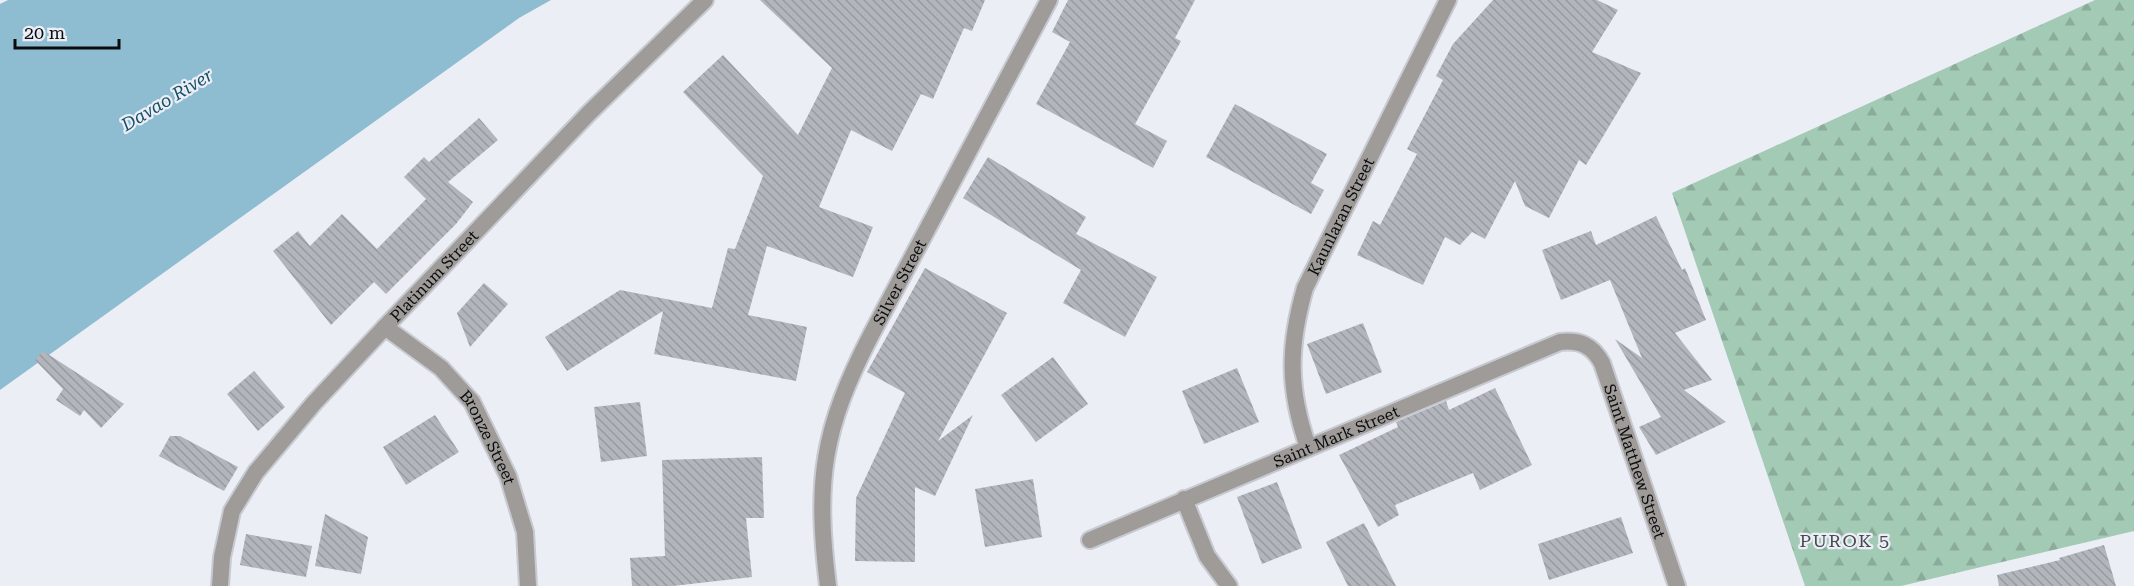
<svg xmlns="http://www.w3.org/2000/svg" width="2134" height="586" font-family="'Roboto Serif',serif">
<style>
.forest{fill:url(#forest-firs)}
.water{fill:#8ebcd1}
.building{fill:url(#building-back-hatch)}
.lines{fill:none;stroke-linecap:round;stroke-linejoin:round}
.minor-casing{stroke:#c8cad1;stroke-width:20}
.minor{stroke:#9f9b99;stroke-width:16}
.labels{text-anchor:middle;stroke-width:4.5;stroke-linejoin:round;paint-order:stroke}
.street-label{font-size:16px;fill:#0b0c0f;stroke:#eceef6}
.water-label{font-size:18px;font-style:italic;fill:#175168;stroke:#eceef6}
.neighbourhood-label{font-size:18px;letter-spacing:1.5px;fill:#46494f;stroke:#eceef6}
</style>
<defs>
<pattern id="forest-firs" width="22" height="20" patternUnits="userSpaceOnUse" patternTransform="scale(1.5)"><rect width="22" height="20" fill="#a3cab5"/><path d="M5 1l3.5 6h-7zM16 11l3.5 6h-7z" fill="#8bac9a"/></pattern>
<pattern id="building-back-hatch" width="6" height="6" patternUnits="userSpaceOnUse" patternTransform="scale(1.5)"><rect width="6" height="6" fill="#b2b5bc"/><path d="M-1 5l2 2M0 0l6 6M5-1l2 2" fill="none" stroke="#989aa0"/></pattern>
</defs>
<rect width="100%" height="100%" fill="#eceef6"/>
<path class="forest" d="M2095 0H2134V531L1901 586H1805L1672 193Z"/>
<path class="water" d="M8 0H551L519 18 0 390V4Z"/>
<g class="building">
<path d="M760 0H985L972 31 964 28 933 99 921 94 892 151 851 130 819 207 873 227 853 277 767 246 748 315 807 327 796 381 654 354 663 311 567 371 545 337 620 290 712 308 728 248 735 249 763 176 683 92 723 55 798 135 832 68Z"/>
<path d="M1068 0H1195L1175 38 1181 41 1135 124 1167 141 1153 168 1036 104 1070 42 1052 32Z"/>
<path d="M1493 0H1597L1618 10 1592 52 1641 73 1586 165 1579 160 1549 218 1525 206 1515 181 1485 239 1472 232 1460 245 1445 237 1423 285 1357 255 1373 221 1380 225 1417 154 1407 149 1443 80 1436 76 1453 44Z"/>
<path d="M1235 104 1327 154 1311 183 1324 190 1311 214 1206 157Z"/>
<path d="M479 118 498 140 448 182 473 202 456 224 386 294 374 282 331 325 273 251 298 231 310 246 342 214 377 249 426 199 404 177 424 157 429 162Z"/>
<path d="M988 157 1086 217 1076 234 1157 277 1125 337 1063 303 1081 270 963 198Z"/>
<path d="M1656 216 1682 270 1685 268 1706 320 1675 333 1712 380 1684 390 1726 422 1656 455 1639 427 1661 417 1615 339 1642 358 1610 280 1561 300 1542 250 1591 231 1596 245Z"/>
<path d="M925 268 1007 313 938 441 973 415 935 496 915 487V562L855 561 856 498 905 393 867 372Z"/>
<path d="M484 283 508 304 470 347 457 313Z"/>
<path d="M1363 323 1382 372 1326 394 1307 344Z"/>
<path d="M43 351 91 382 124 404 101 428 84 410 80 416 56 400 63 389 35 360Z"/>
<path d="M1053 357 1088 404 1036 442 1001 395Z"/>
<path d="M1237 368 1259 422 1204 444 1182 391Z"/>
<path d="M254 371 285 407 258 431 227 394Z"/>
<path d="M1495 388 1532 465 1480 490 1473 473 1395 505 1399 515 1378 527 1339 455 1398 427 1396 422 1446 401 1449 410Z"/>
<path d="M640 402 647 456 601 462 594 407Z"/>
<path d="M435 415 459 452 406 485 383 447Z"/>
<path d="M170 436H180L238 467 224 491 159 456Z"/>
<path d="M762 457 764 518H746L752 577 673 586H632L630 558 665 556 662 460Z"/>
<path d="M1033 479 1042 537 985 547 975 489Z"/>
<path d="M1277 482 1302 548 1262 564 1237 497Z"/>
<path d="M325 514 368 537 361 574 315 566Z"/>
<path d="M1621 517 1633 553 1549 580 1538 544Z"/>
<path d="M1364 523 1396 586H1348L1326 542Z"/>
<path d="M246 534 312 546 306 577 240 565Z"/>
<path d="M2104 545 2116 586H1999L1997 575 2060 560 2059 558Z"/>
</g>
<g class="lines">
<g class="minor-casing">
<g id="minor">
<path id="s1" d="M385 327 441 368 472 402 508 476 525 532 528 586"/>
<path id="s2" d="M1308 447C1288 389 1288 347 1305 288L1448 0"/>
<path d="M1184 499 1207 556 1229 586"/>
<path id="s3" d="M1090 540 1560 342C1580 340 1592 345 1602 363L1677 586"/>
<path id="s4" d="M220 586 222 557 232 511 256 472 314 403 385 327 589 113 705 0"/>
<path id="s5" d="M828 586C815 481 822 430 871 335L1049 0"/>
</g>
</g>
<use href="#minor" class="minor"/>
</g>
<g class="labels">
<g class="street-label">
<text dy="6" stroke="none"><textPath href="#s2" startOffset="242">Kaunlaran Street</textPath></text>
<text dy="6" stroke="none"><textPath href="#s4" startOffset="387">Platinum Street</textPath></text>
<text dy="6" stroke="none"><textPath href="#s5" startOffset="320">Silver Street</textPath></text>
<text dy="6" stroke="none"><textPath href="#s3" startOffset="267">Saint Mark Street</textPath></text>
<text dy="6" stroke="none"><textPath href="#s1" startOffset="154">Bronze Street</textPath></text>
<text dy="6" stroke="none"><textPath href="#s3" startOffset="664">Saint Matthew Street</textPath></text>
</g>
<g class="water-label">
<text transform="translate(167 100) rotate(-31)" y="6">Davao River</text>
</g>
<g class="neighbourhood-label">
<text x="1845" y="547">PUROK 5</text>
</g>
</g>
<path d="M15 39v9h104v-9" fill="none" stroke="#0b0c0f" stroke-width="3"/>
<text x="24" y="39" font-size="18" fill="#0b0c0f" stroke="#eceef6" stroke-width="4.5" paint-order="stroke">20 m</text>
</svg>
